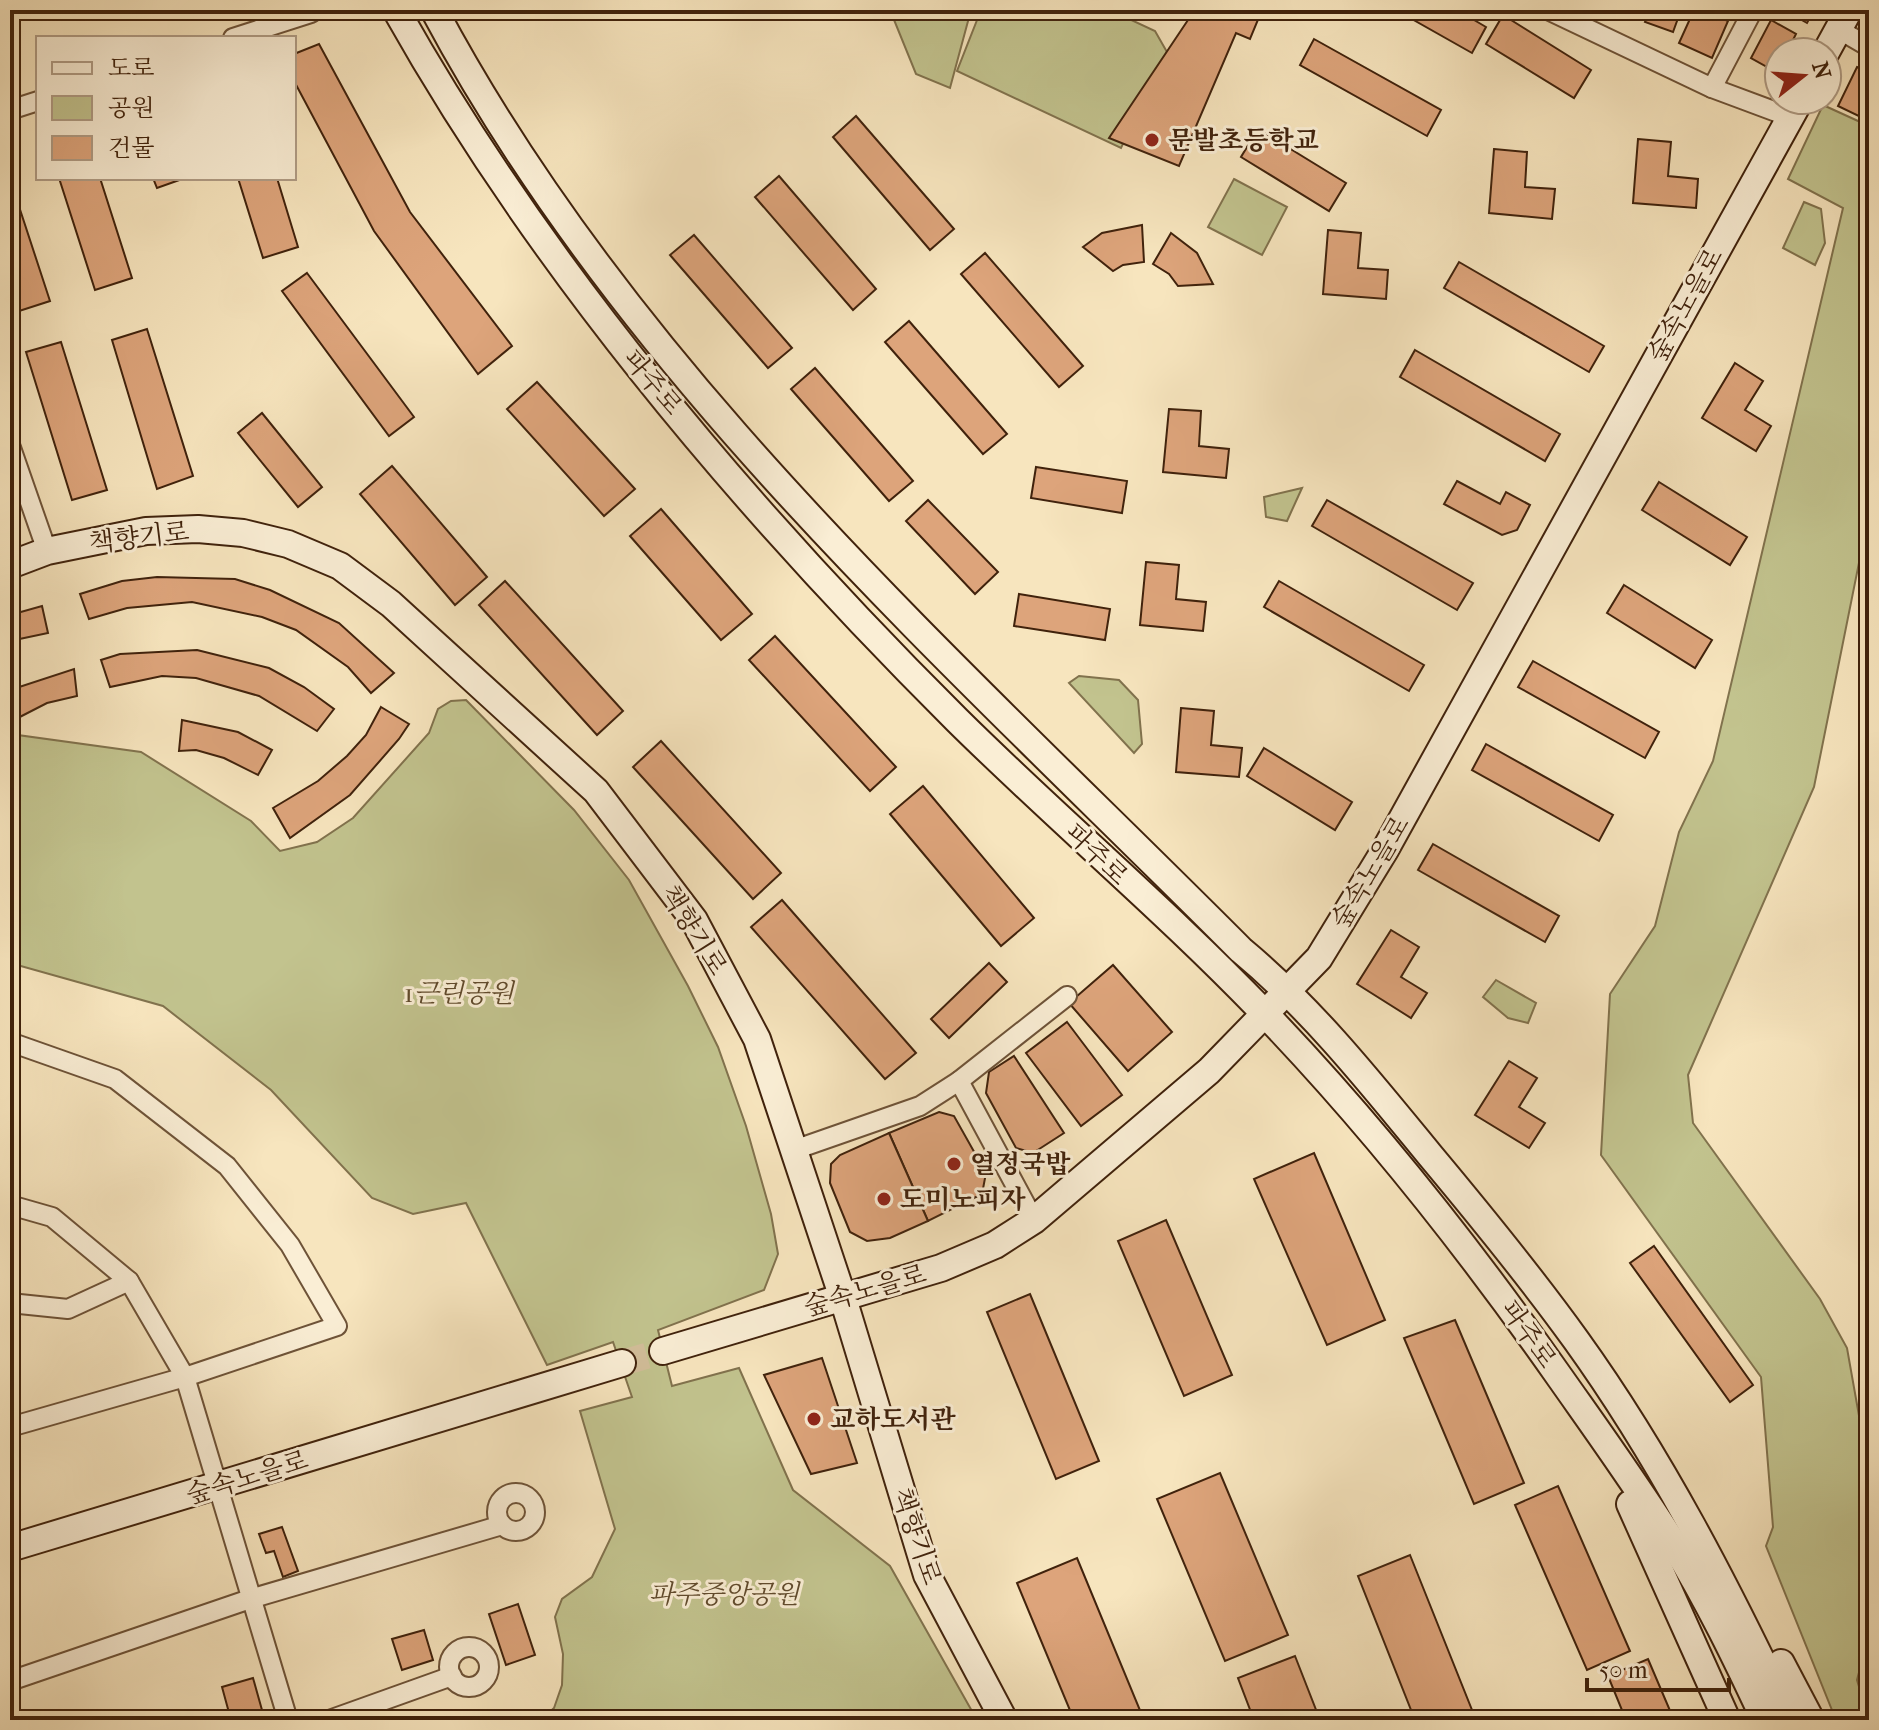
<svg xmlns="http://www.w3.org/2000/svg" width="1879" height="1730" font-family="'IM FELL French Canon','Noto Serif KR',serif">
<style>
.green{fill:#c2c38e;stroke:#81724d;stroke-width:2}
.building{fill:#dda47b;stroke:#40220c;stroke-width:2}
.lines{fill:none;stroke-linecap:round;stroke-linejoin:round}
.secondary-tunnel{stroke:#d2be9a;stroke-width:26;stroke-dasharray:26 13;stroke-linecap:butt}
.street-casing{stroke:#6e5338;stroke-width:22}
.secondary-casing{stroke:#40220c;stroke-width:30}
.street{stroke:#faeed5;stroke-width:18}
.secondary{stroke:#faeed5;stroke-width:26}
.poi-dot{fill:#8f2418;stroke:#faeed5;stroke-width:3}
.labels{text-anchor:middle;stroke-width:6;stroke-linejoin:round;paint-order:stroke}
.poi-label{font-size:26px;font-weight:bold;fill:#40220c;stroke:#faeed5;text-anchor:start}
.street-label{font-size:26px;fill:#40220c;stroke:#faeed5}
.park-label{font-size:26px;font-style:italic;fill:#604a2c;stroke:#faeed5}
</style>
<rect width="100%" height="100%" fill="#f7e5be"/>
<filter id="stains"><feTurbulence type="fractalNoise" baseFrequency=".0025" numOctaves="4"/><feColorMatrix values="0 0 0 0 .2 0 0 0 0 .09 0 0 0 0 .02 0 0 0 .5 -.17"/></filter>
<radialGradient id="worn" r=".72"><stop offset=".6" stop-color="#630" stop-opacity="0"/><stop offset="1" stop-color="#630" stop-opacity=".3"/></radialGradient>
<g class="green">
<path d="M890 10H971L950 88 916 74Z"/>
<path d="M981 10H1110L1155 31 1167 52 1121 148 957 71Z"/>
<path d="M1823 105 1869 126V513L1814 787 1688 1075 1693 1123 1820 1299 1847 1348 1869 1472V1634L1857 1680 1869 1720H1836L1766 1546 1773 1527 1761 1377 1601 1155 1610 994 1655 926 1679 832 1713 761 1843 208 1788 179Z"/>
<path d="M1234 179 1287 207 1262 255 1208 227Z"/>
<path d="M1804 202 1821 209 1825 243 1815 265 1783 248Z"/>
<path d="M1302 488 1287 521 1266 517 1264 497Z"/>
<path d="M1079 676 1119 680 1138 700 1142 744 1134 753 1069 683Z"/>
<path d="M466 700 574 810 629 880 688 986 718 1047 746 1126 771 1214 778 1254 764 1290 658 1330 672 1386 739 1368 793 1490 890 1566 977 1720H541L554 1708 562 1685 563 1654 555 1617 562 1599 592 1577 615 1529 580 1411 632 1397 613 1342 547 1365 466 1203 413 1214 372 1198 271 1090 163 1006 10 963V734L141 752 251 821 280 851 317 842 353 818 429 733 438 709 451 701Z"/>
<path d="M1496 980 1536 1003 1528 1023 1508 1018 1483 997Z"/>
</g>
<g class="building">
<path d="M1174 10H1262L1250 39 1236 33 1179 166 1109 138 1190 17Z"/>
<path d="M1396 10H1457L1486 27 1472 53Z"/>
<path d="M1650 10H1681L1673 32 1645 22Z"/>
<path d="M1694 10H1704L1728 21 1712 58 1679 43Z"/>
<path d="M1784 10H1814L1807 23Z"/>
<path d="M1503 15 1591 70 1574 98 1486 44Z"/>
<path d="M1771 20 1796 34 1787 52H1779L1776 72 1751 58Z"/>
<path d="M1314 39 1441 110 1427 136 1300 65Z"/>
<path d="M319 44 410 212 512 346 478 374 374 231 294 81V54Z"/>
<path d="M1857 67 1869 73V121L1838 106Z"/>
<path d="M856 116 954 229 930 250 833 137Z"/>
<path d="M1258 129 1346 183 1329 211 1241 157Z"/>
<path d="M1638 139 1671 142 1668 176 1698 179 1696 208 1633 203Z"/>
<path d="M1494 149 1527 152 1525 187 1555 189 1552 219 1489 213Z"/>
<path d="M779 176 876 289 853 310 755 197Z"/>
<path d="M59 178H100L132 278 95 290Z"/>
<path d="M153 178H185L157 188Z"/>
<path d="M238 178H277L298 247 263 258Z"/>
<path d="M10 179 50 301 13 313 10 303Z"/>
<path d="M1142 225 1144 262 1123 265 1113 271 1083 247 1102 233Z"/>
<path d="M1328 230 1361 233 1358 268 1388 270 1386 299 1323 294Z"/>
<path d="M1171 233 1197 253 1213 284 1178 286 1169 274 1153 264Z"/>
<path d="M694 235 792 348 768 368 670 255Z"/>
<path d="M985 253 1083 366 1059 387 961 274Z"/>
<path d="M1459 262 1604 346 1589 372 1444 288Z"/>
<path d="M307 273 414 417 389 436 282 291Z"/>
<path d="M909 321 1007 434 983 454 885 342Z"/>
<path d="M147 329 193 476 157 489 112 340Z"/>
<path d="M61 342 107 490 72 500 26 352Z"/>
<path d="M1415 350 1560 434 1545 461 1400 377Z"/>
<path d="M1735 363 1763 381 1745 410 1771 426 1756 451 1702 418Z"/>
<path d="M815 368 913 481 889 501 791 389Z"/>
<path d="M537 382 635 489 604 516 507 409Z"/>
<path d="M1169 409 1201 411 1199 446 1229 449 1226 478 1163 472Z"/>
<path d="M262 413 322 487 298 507 238 433Z"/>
<path d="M392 466 487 577 455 605 360 494Z"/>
<path d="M1036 467 1127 481 1122 513 1031 498Z"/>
<path d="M1457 481 1500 504 1506 492 1530 505 1517 530 1502 535 1444 504Z"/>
<path d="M1659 482 1747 537 1730 565 1642 510Z"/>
<path d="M928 500 998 572 975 594 906 521Z"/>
<path d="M1327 500 1473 583 1457 610 1312 526Z"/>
<path d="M661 509 752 614 721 640 630 536Z"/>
<path d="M1146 562 1179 565 1176 599 1206 602 1203 631 1140 625Z"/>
<path d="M157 577 235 579 270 590 339 623 394 673 371 693 348 667 296 630 262 617 192 602 127 608 89 619 80 594 122 581Z"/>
<path d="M505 581 623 711 597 735 479 605Z"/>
<path d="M1279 581 1424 665 1409 691 1264 607Z"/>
<path d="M1624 585 1712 640 1695 668 1607 613Z"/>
<path d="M1019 594 1110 609 1105 640 1014 626Z"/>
<path d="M42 606 48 633 10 641V615Z"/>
<path d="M775 636 896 767 870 791 749 660Z"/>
<path d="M1869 643V679L1860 677Z"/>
<path d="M197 650 269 668 304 687 334 709 317 731 259 696 196 678 162 676 110 687 101 660 120 654Z"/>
<path d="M1533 661 1659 732 1645 758 1518 687Z"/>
<path d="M74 669 77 696 47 703 10 722V690Z"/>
<path d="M381 707 409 724 399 739 350 795 290 838 273 808 318 781 347 756 366 735Z"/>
<path d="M1181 708 1214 711 1211 745 1242 748 1239 777 1176 772Z"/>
<path d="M182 720 238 732 272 750 258 775 224 758 196 750 179 751Z"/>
<path d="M661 741 781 873 753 899 633 767Z"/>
<path d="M1486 744 1613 815 1599 841 1472 770Z"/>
<path d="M1264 748 1352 802 1335 830 1247 776Z"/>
<path d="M923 786 1034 918 1001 946 890 814Z"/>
<path d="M1433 844 1559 916 1545 942 1418 870Z"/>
<path d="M782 900 916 1053 885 1079 751 927Z"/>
<path d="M1391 930 1419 947 1401 977 1427 993 1411 1018 1357 984Z"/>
<path d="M989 963 1007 982 949 1038 931 1019Z"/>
<path d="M1113 965 1172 1032 1128 1071 1069 1003Z"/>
<path d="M1067 1022 1122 1095 1081 1126 1026 1053Z"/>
<path d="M1014 1056 1064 1133 1033 1153 1016 1148 986 1093 989 1072Z"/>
<path d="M1509 1061 1537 1078 1519 1107 1545 1123 1529 1148 1475 1115Z"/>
<path d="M939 1112 954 1116 986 1173 982 1194 928 1221 889 1133Z"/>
<path d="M889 1133 928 1221 890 1238 867 1241 850 1232 830 1183 831 1164 840 1155Z"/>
<path d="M1314 1153 1385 1320 1327 1345 1254 1179Z"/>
<path d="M1166 1220 1232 1375 1184 1396 1118 1241Z"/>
<path d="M1654 1246 1753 1385 1730 1402 1630 1263Z"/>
<path d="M1030 1294 1099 1461 1056 1479 987 1312Z"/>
<path d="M1455 1320 1524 1483 1474 1504 1404 1338Z"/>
<path d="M822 1358 857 1463 811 1474 764 1375Z"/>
<path d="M1220 1473 1288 1635 1225 1661 1157 1499Z"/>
<path d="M1558 1486 1630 1651 1587 1670 1515 1505Z"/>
<path d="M282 1527 298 1571 283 1577 274 1551 266 1553 259 1534Z"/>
<path d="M1410 1555 1476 1720H1415L1358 1576Z"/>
<path d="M1077 1558 1144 1720H1074L1017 1583Z"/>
<path d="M518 1604 535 1655 506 1665 489 1614Z"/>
<path d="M424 1630 433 1660 402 1670 392 1639Z"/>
<path d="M1295 1656 1320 1720H1254L1238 1678Z"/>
<path d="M1648 1659 1674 1720H1626L1608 1676Z"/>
<path d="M253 1678 262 1710 251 1713 253 1720H231L222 1687Z"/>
</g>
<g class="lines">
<path class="secondary-tunnel" d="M622 1363 663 1351"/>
<g class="street-casing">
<g id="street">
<path d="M10 10H11"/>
<path d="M1548 10 1712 88 1790 117"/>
<path d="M1838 29 1869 47"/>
<path d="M233 38 311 13"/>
<path d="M1712 88 1753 10"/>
<path d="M10 110 38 101"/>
<path d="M10 445 47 551"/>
<path d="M10 1042 115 1079 227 1166 290 1245 337 1326 185 1377 10 1427"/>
<path d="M959 1081 1034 1220"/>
<path d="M794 1150 920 1106 959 1081 1067 996"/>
<path d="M10 1205 52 1217 129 1281 185 1377 288 1720"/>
<path d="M10 1303 68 1309 129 1281"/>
<circle cx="516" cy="1512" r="19"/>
<circle cx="469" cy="1667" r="20"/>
<path d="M10 1681 250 1599 502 1525"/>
<path d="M329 1720 452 1676"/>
</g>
</g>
<g class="secondary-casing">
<g id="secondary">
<path d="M396 10C542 270 746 510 957 720 1059 821 1170 914 1269 1018 1376 1130 1472 1252 1561 1379 1599 1433 1638 1487 1673 1543 1708 1600 1737 1660 1765 1720"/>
<path d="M434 10C628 375 952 660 1241 950 1312 1009 1370 1082 1429 1154 1480 1215 1530 1276 1576 1340 1661 1458 1728 1589 1790 1720"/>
<path d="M1826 52 1849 10"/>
<path d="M10 565 47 551 146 531 198 529 243 533 288 544 340 566 391 604 596 791 694 920 757 1039 842 1295 927 1575 1004 1720"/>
<path d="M663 1351 941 1268 995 1245 1034 1220 1209 1071 1319 958 1385 850 1800 100"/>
<path d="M1630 1504 1727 1720"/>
<path d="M10 1548 622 1363"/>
<path d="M1781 1663 1811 1720"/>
</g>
</g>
<use href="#street" class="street"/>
<use href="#secondary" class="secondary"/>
</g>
<g class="poi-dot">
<circle cx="1152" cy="140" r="8"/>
<circle cx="954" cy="1164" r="8"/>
<circle cx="884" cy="1199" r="8"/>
<circle cx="814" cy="1419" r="8"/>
</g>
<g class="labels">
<g class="poi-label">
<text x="1168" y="149">문발초등학교</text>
<text x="970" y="1173">열정국밥</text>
<text x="900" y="1208">도미노피자</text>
<text x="830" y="1428">교하도서관</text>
</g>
<g class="street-label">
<text transform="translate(1685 305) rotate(-61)" y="9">숲속노을로</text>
<text transform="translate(653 382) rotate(50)" y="9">파주로</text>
<text transform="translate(139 537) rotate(-7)" y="9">책향기로</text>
<text transform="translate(1097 854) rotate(44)" y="9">파주로</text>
<text transform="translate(1370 872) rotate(-59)" y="9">숲속노을로</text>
<text transform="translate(694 930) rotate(58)" y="9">책향기로</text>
<text transform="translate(865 1290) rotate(-16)" y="9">숲속노을로</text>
<text transform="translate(1529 1334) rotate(55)" y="9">파주로</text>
<text transform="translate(247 1477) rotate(-17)" y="9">숲속노을로</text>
<text transform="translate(917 1536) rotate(71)" y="9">책향기로</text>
</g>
<g class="park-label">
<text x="459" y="1002">1근린공원</text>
<text x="724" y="1603">파주중앙공원</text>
</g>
</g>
<rect width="1879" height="1730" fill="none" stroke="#f7e5be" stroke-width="40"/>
<rect x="12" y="12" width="1855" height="1706" fill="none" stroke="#40220c" stroke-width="4"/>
<rect x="20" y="20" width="1839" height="1690" fill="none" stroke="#40220c" stroke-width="2"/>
<rect x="36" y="36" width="260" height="144" fill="#faeed5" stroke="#b09c85" stroke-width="2"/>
<rect x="52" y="62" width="40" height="12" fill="#faeed5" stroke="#b09c85" stroke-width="2"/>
<text x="108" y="76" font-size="24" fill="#40220c">도로</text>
<rect x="52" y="96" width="40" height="24" fill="#c2c38e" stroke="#b09c85" stroke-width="2"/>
<text x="108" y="116" font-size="24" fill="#40220c">공원</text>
<rect x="52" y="136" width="40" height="24" fill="#dda47b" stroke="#b09c85" stroke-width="2"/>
<text x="108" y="156" font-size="24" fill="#40220c">건물</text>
<g transform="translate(1803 76) rotate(73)"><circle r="38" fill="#faeed5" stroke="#b09c85" stroke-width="2"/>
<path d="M0-6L14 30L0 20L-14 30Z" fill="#8f2418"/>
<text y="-12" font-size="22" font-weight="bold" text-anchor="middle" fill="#40220c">N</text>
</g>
<path d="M1587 1678v12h142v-12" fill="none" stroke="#40220c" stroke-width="4"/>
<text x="1599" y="1678" font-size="24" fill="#40220c" stroke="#faeed5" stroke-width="6" paint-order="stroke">50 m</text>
<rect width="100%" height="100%" filter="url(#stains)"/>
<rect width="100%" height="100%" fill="url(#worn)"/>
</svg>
